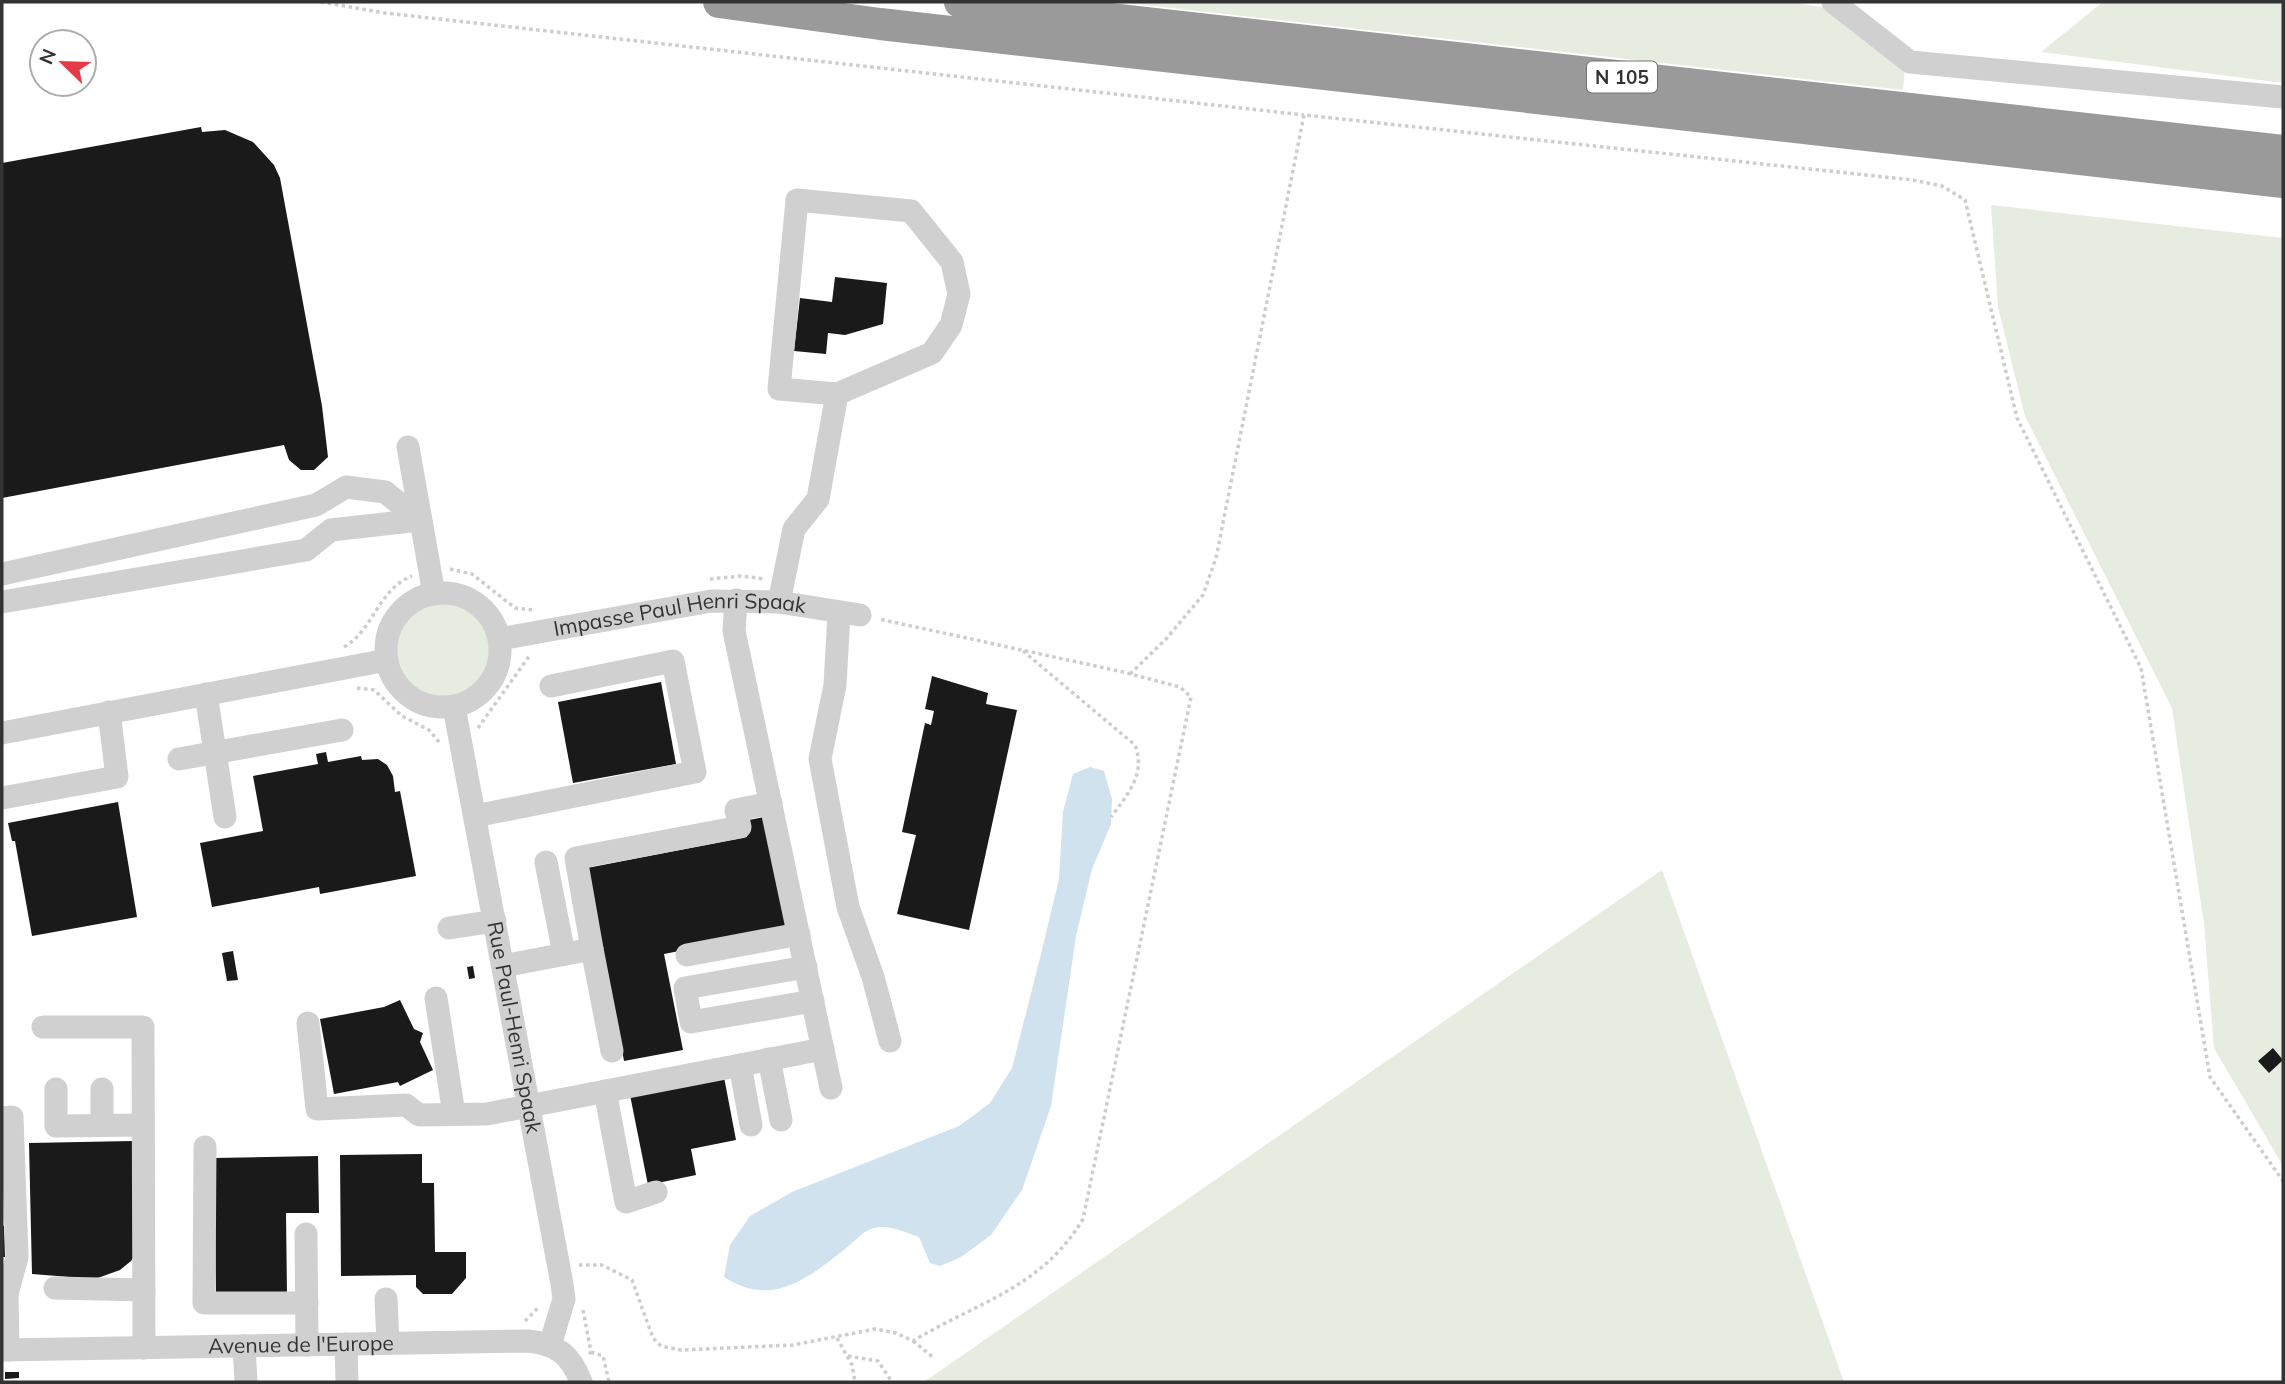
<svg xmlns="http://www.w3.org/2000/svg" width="2285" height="1384" font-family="Mulish,sans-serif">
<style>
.green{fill:#e6ecdf}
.water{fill:#cfe2ee}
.building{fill:#1a1a1a}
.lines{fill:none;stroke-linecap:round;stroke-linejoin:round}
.path{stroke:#cdcdcd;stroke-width:3.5;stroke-dasharray:3.5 3.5;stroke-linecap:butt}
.minor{stroke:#d0d0d0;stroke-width:23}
.highway{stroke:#9a9a9a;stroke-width:32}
.labels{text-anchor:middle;stroke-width:7;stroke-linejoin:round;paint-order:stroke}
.shield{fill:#fff;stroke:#707070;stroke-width:2}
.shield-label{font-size:19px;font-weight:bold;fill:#333}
.street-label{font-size:21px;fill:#333;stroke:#fff}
</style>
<rect width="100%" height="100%" fill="#fff"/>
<g class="green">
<path d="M1118 2H1791L1831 9 1905 68 1903 90Z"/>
<path d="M2103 2H2283V83L2041 52Z"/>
<path d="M1991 205 2283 238V1166L2214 1048 2204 924 2172 708 2025 416 1998 307Z"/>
<circle cx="444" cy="649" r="47"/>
<path d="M1662 870 1844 1382H924Z"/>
</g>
<path class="water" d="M1090 767 1104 771 1112 799 1111 824 1092 869 1076 936 1051 1106 1022 1190 991 1235 961 1257 940 1266 930 1263 919 1237C904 1232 887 1223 871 1229 862 1232 853 1243 845 1249 807 1279 772 1308 724 1277L730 1245 750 1216 792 1192 959 1126 990 1103 1012 1068 1040 958 1059 879 1063 812 1073 774Z"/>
<g class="building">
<path d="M201 127 202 132 225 130 253 142 274 165 280 178 322 406 328 457 314 470H301L289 460 284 445 2 498V163Z"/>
<path d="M835 277 887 283 883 324 845 335 828 333 826 354 794 351 800 298 832 302Z"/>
<path d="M932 676 988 693 986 704 1017 710 969 930 897 914 916 835 902 832 925 723 931 725 934 711 925 709Z"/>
<path d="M661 682 676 764 573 783 558 702Z"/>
<path d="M326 752 328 762 361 756 362 760 378 759 387 765 393 776 395 792 400 791 416 876 320 894 319 887 212 907 200 843 263 831 253 776 318 764 316 754Z"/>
<path d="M118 802 137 917 32 936 15 841H12L8 823Z"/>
<path d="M769 816 791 929 664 954 683 1050 624 1061 587 868 747 837 744 821Z"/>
<path d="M233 951 238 980 227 981 222 953Z"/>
<path d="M473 966 475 978 469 979 467 967Z"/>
<path d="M400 1000 414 1029 423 1033 420 1042 433 1070 400 1086 398 1082 334 1094 320 1019 384 1007Z"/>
<path d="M2273 1048 2283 1060 2269 1073 2258 1061Z"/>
<path d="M724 1077 736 1140 691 1149 696 1175 648 1185 630 1095Z"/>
<path d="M132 1141 138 1250 131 1261 120 1270 95 1279 32 1274 29 1143Z"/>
<path d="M422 1154V1183H434L435 1252H466V1278L452 1294H423L416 1287V1275L341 1276 340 1155Z"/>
<path d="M318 1156 319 1213H286L287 1295 216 1296 214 1158Z"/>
<path d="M2 1226H4L5 1257H2Z"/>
<path d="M5 1372H19V1378L5 1379Z"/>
</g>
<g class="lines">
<g class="path">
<path d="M321 2 385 13 1304 115"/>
<path d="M450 569 472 574 515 608 534 610"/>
<path d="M710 579 741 576 765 579"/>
<path d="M344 647C374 630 378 589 412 576"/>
<path d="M1023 651 1135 745C1146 774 1128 794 1111 817"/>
<path d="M1130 674 1166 639 1203 595 1216 558 1304 115 1913 180 1942 186 1965 200 2017 418 2141 668 2210 1077 2283 1181"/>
<path d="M357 688 374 690 402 716 429 730 439 742"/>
<path d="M478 728 530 655"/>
<path d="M579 1265H602L632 1280 653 1338 661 1346 681 1350 793 1345 875 1329 896 1333 913 1341C977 1302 1041 1289 1083 1219L1191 697 1180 687 1123 672 879 619"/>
<path d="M583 1310 591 1352 588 1355"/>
<path d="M525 1321 539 1307"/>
<path d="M837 1338 852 1365 855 1382"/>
<path d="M913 1341 934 1358"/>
<path d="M591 1352 603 1356 609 1382"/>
<path d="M848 1356 878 1361 892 1382"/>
</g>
<g class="minor">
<path d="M1833 2 1910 62 2283 97"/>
<path d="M408 447 434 594"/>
<path d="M2 574 316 505 346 487 385 492 420 520"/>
<circle cx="443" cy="650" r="57"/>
<path d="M736 600 734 631 831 1088"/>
<path d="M2 602 306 550 331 530 420 520"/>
<path d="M779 602 794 529 818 499 837 394 932 353 951 325 959 294 952 262 911 211 797 200 779 389 837 394"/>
<path d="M839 613 835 685 820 759 848 907 873 977 890 1041"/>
<path id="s1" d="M500 639 711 601 779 602 860 615"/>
<path d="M206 694 225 817"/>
<path id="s2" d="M454 707 562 1284 564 1299 550 1345"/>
<path d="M2 733 387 660"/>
<path d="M179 759 342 730"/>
<path d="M2 798 117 777 109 712"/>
<path d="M475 816 695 772 673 661 551 686"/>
<path d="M546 862 564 954"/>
<path d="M449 928 495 921"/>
<path d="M592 949 612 1051"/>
<path d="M687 955 799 934"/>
<path d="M503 966 592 949 576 858 740 827 736 810 771 803"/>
<path d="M806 967 685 988 691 1022 813 1001"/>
<path d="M436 998 454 1114"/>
<path d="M308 1023 317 1109 406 1105 419 1115 487 1114 823 1049"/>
<path d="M43 1027H143L144 1348"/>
<path d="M769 1059 781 1120"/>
<path d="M740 1065 751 1125"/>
<path d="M56 1089V1126L143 1125"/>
<path d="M102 1089V1125"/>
<path d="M605 1091 626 1202 656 1192"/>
<path d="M2 1118 12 1117 17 1257 7 1294 8 1350"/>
<path d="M205 1147 204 1303H307"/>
<path d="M306 1234 307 1345"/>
<path d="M55 1288 144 1290"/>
<path d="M386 1299 388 1343"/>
<path d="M346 1344 347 1382"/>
<path d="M244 1346 246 1382"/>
<path id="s3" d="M2 1350 528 1341C557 1344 571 1355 581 1382"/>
</g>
<g class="highway">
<path d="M719 2 880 24 2283 182"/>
<path d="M960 2 2283 151"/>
</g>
</g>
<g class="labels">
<rect class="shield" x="1587" y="61.5" width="70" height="31" rx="5"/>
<g class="shield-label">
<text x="1622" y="84">N 105</text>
</g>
<g class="street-label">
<text dy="7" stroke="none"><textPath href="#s1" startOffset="182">Impasse Paul Henri Spaak</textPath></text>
<text dy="7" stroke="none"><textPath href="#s2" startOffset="326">Rue Paul-Henri Spaak</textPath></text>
<text dy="7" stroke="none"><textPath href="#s3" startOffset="299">Avenue de l'Europe</textPath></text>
</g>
</g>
<rect width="2285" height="1384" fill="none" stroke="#333333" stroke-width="7"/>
<g transform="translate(63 63) rotate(293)"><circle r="33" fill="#ffffff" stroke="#adadad" stroke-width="2"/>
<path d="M0-5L12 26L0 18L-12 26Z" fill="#e63946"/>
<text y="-10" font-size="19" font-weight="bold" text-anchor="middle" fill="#333333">N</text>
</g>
</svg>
